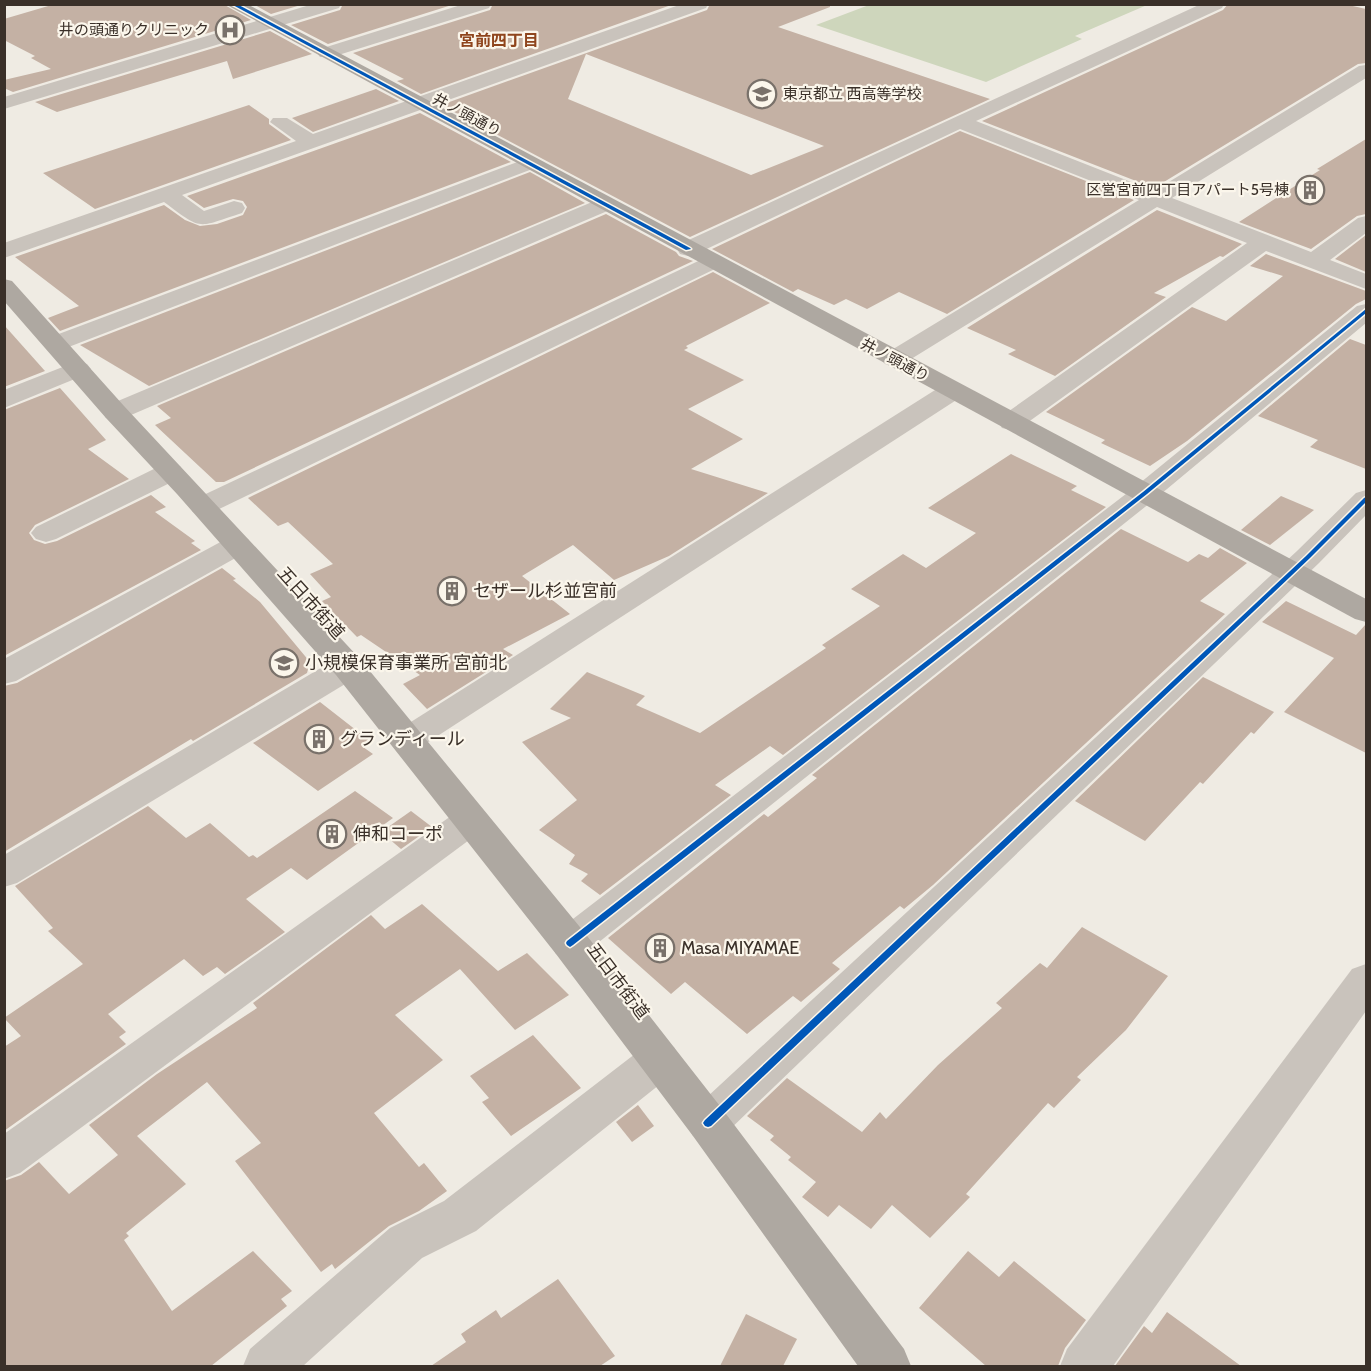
<svg xmlns="http://www.w3.org/2000/svg" width="1371" height="1371" font-family="Cabin,'Noto Sans JP',sans-serif">
<style>
.green{fill:#ced6bc}
.building{fill:#c4b1a4;fill-rule:evenodd}
.lines{fill:none;stroke-linecap:round;stroke-linejoin:round}
.street{fill:#c9c3bc;fill-rule:evenodd}
.primary{fill:#aea8a1;fill-rule:evenodd}
.cycleway-casing{stroke:#fbf6eb;stroke-width:3}
.cycleway{fill:#0057b8;fill-rule:evenodd}
.labels{text-anchor:middle;stroke-width:4.5;stroke-linejoin:round;paint-order:stroke}
.far-poi-label{font-size:15px;fill:#3a3029;stroke:#fbf6eb;text-anchor:end}
.far-street-label{font-size:15px;fill:#3a3029;stroke:#fbf6eb}
.far-neighbourhood-label{font-size:16px;font-weight:bold;fill:#8f451d;stroke:#fbf6eb}
.poi-label{font-size:18px;fill:#3a3029;stroke:#fbf6eb;text-anchor:start}
.street-label{font-size:18px;fill:#3a3029;stroke:#fbf6eb}
</style>
<rect width="100%" height="100%" fill="#efebe3"/>
<path class="green" d="M869 5V4L1147 5 1075 36 1082 39 986 82 816 25Z"/>
<g class="building">
<path d="M55 4H223L251 20 13 92 4 88V80L51 69 31 58 35 56 4 40V19Z"/>
<path d="M253 4H304L271 14Z"/>
<path d="M343 4H455L328 44 291 25 340 10Z"/>
<path d="M493 4H674L421 94 397 81 404 79 353 53 490 10Z"/>
<path d="M710 4H830V7L778 27 990 99 690 237 441 105 707 10ZM586 54 824 146 751 175 568 99Z"/>
<path d="M1228 4H1344L1366 9V63L1358 64 1154 188 982 121 1223 10Z"/>
<path d="M270 31 312 54 233 79 227 61 57 112 35 102Z"/>
<path d="M376 89 399 101 313 132 292 118Z"/>
<path d="M249 105 269 119V124L291 140 95 209 43 173Z"/>
<path d="M420 113 511 162 60 331 48 318 79 306 15 257 164 205 185 220 200 226 217 224 243 215 247 207 243 201 233 199 204 208 187 196Z"/>
<path d="M960 131 1134 200 947 314 899 292 867 309 846 299 834 305 798 289 793 292 712 249Z"/>
<path d="M1366 139V214L1357 216 1311 249 1239 222 1320 170 1317 169Z"/>
<path d="M530 172 585 203 149 386 80 345Z"/>
<path d="M1157 210 1242 244 1223 257 1220 256 1154 293 1166 297 1055 376 1008 354 1016 350 967 328Z"/>
<path d="M606 214 676 252 679 256 693 261 224 482H216L155 425 171 418 157 406Z"/>
<path d="M1366 235V272L1335 259Z"/>
<path d="M1266 254 1366 291V299L1356 304 1187 441 1150 466 1101 443 1105 440 1046 412 1192 307 1226 321 1283 276 1250 266Z"/>
<path d="M713 272 770 303 686 346 688 348 684 350 744 380 688 409 743 439 691 469 768 493 669 556 614 580 573 545 522 576 570 614 503 649 513 655 427 709 403 684 420 675 361 635 357 637 322 601 331 597 310 574 333 564 288 522 278 526 248 498Z"/>
<path d="M4 325 45 371 4 387Z"/>
<path d="M1350 339 1366 345V469L1310 447 1318 440 1258 416Z"/>
<path d="M60 388 106 440 88 449 129 479 35 525 29 533 34 540 45 544 57 541 151 495 166 507 155 512 195 541 191 543 201 550 4 656V410Z"/>
<path d="M1011 454 1077 486 1071 490 1106 507 783 755 770 746 715 785 731 795 600 895 581 881 588 874 569 864 575 855 539 830 577 800 522 742 571 718 550 709 587 672 645 696 636 705 700 733 826 648 822 645 880 606 851 589 903 554 926 568 976 533 928 508Z"/>
<path d="M1281 496 1314 510 1270 545 1241 530Z"/>
<path d="M1121 529 1188 562 1199 554 1208 558 1220 548 1247 563 1200 601 1225 614 933 885 904 909 900 906 832 963 840 969 801 1002 793 996 747 1034 685 982 671 994 608 938 764 814 768 817 817 778 812 775Z"/>
<path d="M222 568 236 579 233 580 260 602 310 662 307 673 193 741 191 739 4 852V686L17 683Z"/>
<path d="M1286 601 1356 635 1366 624V753L1284 712 1334 658 1262 622Z"/>
<path d="M1203 677 1274 712 1254 734 1251 732 1203 784 1200 782 1145 841 1075 801Z"/>
<path d="M320 702 370 741 363 747 373 754 318 791 253 743Z"/>
<path d="M355 791 393 818 307 880 291 868 246 899 285 932 225 974 217 967 203 976 184 959 108 1014 126 1032 119 1037 126 1044 4 1131V1047L21 1036 4 1018 83 964 48 931 53 928 15 886 148 806 186 838 210 823 249 857 253 855 257 858Z"/>
<path d="M411 811 432 827 401 849 381 832Z"/>
<path d="M422 904 498 971 527 953 569 995 515 1030 460 969 395 1015 443 1060 374 1113 419 1167 424 1163 447 1191 419 1211 389 1226 335 1269 332 1264 321 1272 235 1161 261 1143 207 1082 137 1136 186 1184 126 1233 129 1236 124 1240 172 1311 253 1251 292 1291 281 1299 287 1306 211 1366H4V1181L21 1175 39 1162 69 1194 118 1155 89 1125 157 1074 257 1008 253 1003 371 915 385 929Z"/>
<path d="M1082 927 1168 976 1126 1030 1077 1077 1081 1080 1054 1108 1048 1103 966 1194 970 1197 930 1238 892 1205 871 1229 839 1205 828 1217 802 1197 816 1182 788 1160 791 1157 770 1140 774 1136 747 1116 787 1078 862 1132 880 1112 886 1119 938 1065 1002 1008 996 1003 1040 963 1047 968Z"/>
<path d="M533 1035 581 1088 511 1136 482 1102 489 1098 470 1076Z"/>
<path d="M638 1105 654 1126 632 1142 616 1122Z"/>
<path d="M968 1251 999 1277 1014 1261 1086 1320 1065 1348 1058 1366H986L919 1308Z"/>
<path d="M558 1279 615 1356 600 1366H431L466 1342 461 1334 496 1310 501 1318Z"/>
<path d="M1167 1312 1241 1366H1115L1144 1326 1152 1333Z"/>
<path d="M746 1314 797 1339 783 1366H720Z"/>
</g>
<g class="lines">
<g class="street">
<path d="M313 4H341L339 8 4 109V97Z"/>
<path d="M464 4H491L489 8 332 57H320L317 53 320 49Z"/>
<path d="M682 4H708L706 8 182 195 204 211 234 201 242 203 245 208 242 213C196 228 203 231 164 202L4 258V243L296 141 270 122 273 118H287L313 134Z"/>
<path d="M1201 4H1224L1222 8 976 121 1154 191 1359 66 1366 65V78L1172 198 1311 252 1358 218 1366 216V233L1330 260 1366 274V289L1266 251 1020 428 1011 430 1002 428 998 422 1002 416 1247 243 1157 207 903 364 894 367 885 364 881 359 885 354 1139 200 960 129 696 254 688 256 680 254 677 249 680 244Z"/>
<path d="M528 158 535 160 538 164 535 168 66 348 57 350 48 348 45 343 48 338Z"/>
<path d="M604 197 612 199 615 204 612 209 124 418 115 420 106 418 102 412 106 406Z"/>
<path d="M711 255 719 257 723 262 719 267 213 512 203 515 193 512 189 506 193 500Z"/>
<path d="M1366 304V323L1155 499 584 954 570 958 556 954 550 943 556 932 1135 487 1357 306Z"/>
<path d="M78 361 87 364 91 369 87 374 4 408V390Z"/>
<path d="M952 383 961 385 965 391 961 397 419 748 407 752 395 748 390 740 395 732 943 385Z"/>
<path d="M170 464 180 466 184 472 180 478 56 539 46 542 36 539 31 533 36 527 160 466Z"/>
<path d="M1366 490V515L1319 563 723 1136 708 1142 693 1136 686 1123 693 1110 1297 551 1356 493Z"/>
<path d="M237 536 248 539 252 545 248 551 16 681 4 684V659L226 539Z"/>
<path d="M348 656 360 659 364 667 360 675 17 883 4 887V855L336 659Z"/>
<path d="M471 807 484 811 489 820 484 829 20 1173 4 1179V1134L458 811Z"/>
<path d="M1366 964V1011L1113 1366H1060L1067 1349 1352 969Z"/>
<path d="M659 1042 674 1047 680 1060 674 1073 476 1231 422 1258 303 1366H243L250 1349 390 1228 444 1201 644 1047Z"/>
</g>
<g class="primary">
<path d="M225 4H247L1366 599V622L1355 619Z"/>
<path d="M4 279 12 281 124 406 360 659 584 932 723 1110 904 1349 911 1366H858L693 1136 556 954 336 675 177 494 106 418 4 301Z"/>
</g>
<g class="cycleway-casing">
<g id="cycleway">
<path d="M237 4 690 248 691 249 686 250 231 4Z"/>
<path d="M1366 309V313L1147 494 573 945 570 947 567 945 566 943 567 941 1143 492Z"/>
<path d="M1366 497V502L1310 558 711 1126 708 1127 705 1126 703 1123 705 1120 1306 556 1364 498Z"/>
</g>
</g>
<use href="#cycleway" class="cycleway"/>
</g>
<defs>
<g id="hospital-ring" transform="scale(1.5)"><circle r="9.5" fill="#fbf6eb" stroke="#79716a" stroke-width="1.5"/><path d="M-5-5h3v3.5h4V-5h3V5h-3V1.5h-4V5h-3Z" fill="#79716a"/></g>
<g id="school-ring" transform="scale(1.5)"><circle r="9.5" fill="#fbf6eb" stroke="#79716a" stroke-width="1.5"/><path d="M0-5L7-2L0 1L-7-2ZM-4 1L0 2.5L4 1V4Q0 6-4 4Z" fill="#79716a"/></g>
<g id="building-ring" transform="scale(1.5)"><circle r="9.5" fill="#fbf6eb" stroke="#79716a" stroke-width="1.5"/><path d="M-4-6H4V6H1V3H-1V6H-4ZM-2.5-4.3h1.7v1.8h-1.7ZM.8-4.3h1.7v1.8H.8ZM-2.5-1h1.7V.8h-1.7ZM.8-1h1.7V.8H.8Z" fill="#79716a"/></g>
</defs>
<g fill-rule="evenodd">
<use href="#hospital-ring" x="230" y="30"/>
<use href="#school-ring" x="762" y="94"/>
<use href="#building-ring" x="1310" y="190"/>
<use href="#building-ring" x="452" y="591"/>
<use href="#school-ring" x="284" y="663"/>
<use href="#building-ring" x="319" y="739"/>
<use href="#building-ring" x="332" y="834"/>
<use href="#building-ring" x="660" y="948"/>
</g>
<g class="labels">
<g class="far-poi-label">
<text x="209" y="35">井の頭通りクリニック</text>
<text x="783" y="99" text-anchor="start">東京都立 西高等学校</text>
<text x="1289" y="195">区営宮前四丁目アパート5号棟</text>
</g>
<g class="far-street-label">
<text transform="translate(467 115) rotate(28)" y="5">井ノ頭通り</text>
<text transform="translate(895 360) rotate(28)" y="5">井ノ頭通り</text>
</g>
<g class="far-neighbourhood-label">
<text x="499" y="46">宮前四丁目</text>
</g>
<g class="poi-label">
<text x="473" y="597">セザール杉並宮前</text>
<text x="305" y="669">小規模保育事業所 宮前北</text>
<text x="340" y="745">グランディール</text>
<text x="353" y="840">伸和コーポ</text>
<text x="681" y="954">Masa MIYAMAE</text>
</g>
<g class="street-label">
<text transform="translate(311 603) rotate(48)" y="6">五日市街道</text>
<text transform="translate(618 981) rotate(53)" y="6">五日市街道</text>
</g>
</g>
<rect width="1371" height="1371" fill="none" stroke="#3a3029" stroke-width="12"/>
</svg>
